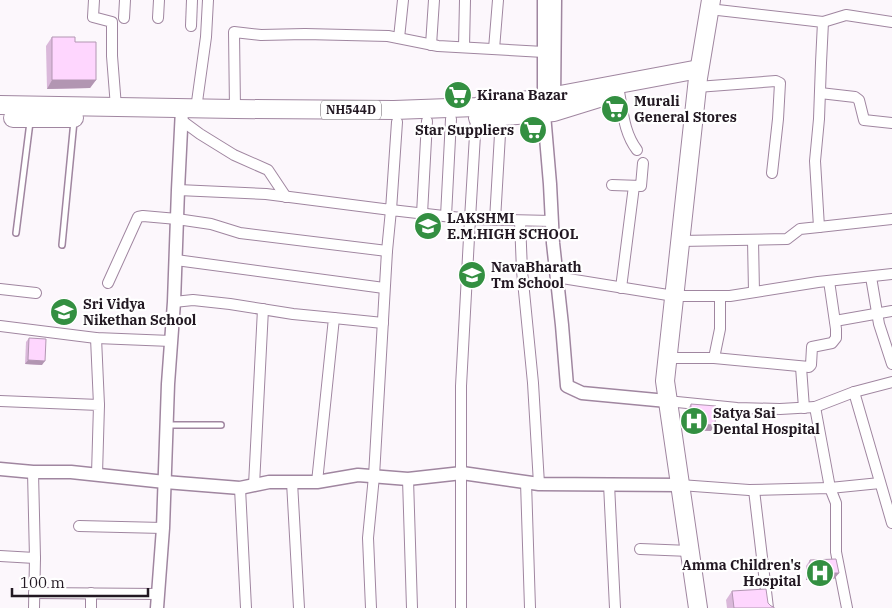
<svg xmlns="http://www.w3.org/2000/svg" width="892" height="608" font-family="'IBM Plex Serif',serif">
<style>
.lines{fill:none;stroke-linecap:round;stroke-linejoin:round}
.service-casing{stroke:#a086a0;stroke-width:8}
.minor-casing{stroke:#a086a0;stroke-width:12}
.tertiary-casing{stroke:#a086a0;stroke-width:15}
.trunk-casing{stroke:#a086a0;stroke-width:20}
.service{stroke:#fff;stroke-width:5}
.minor{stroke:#fff;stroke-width:10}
.tertiary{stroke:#fff;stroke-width:12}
.trunk{stroke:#fff;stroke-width:18}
.wall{fill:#dab8da}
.shaded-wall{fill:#b296b2}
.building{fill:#fed6fe;stroke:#b296b2}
.labels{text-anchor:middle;stroke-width:4.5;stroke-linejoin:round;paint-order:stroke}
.shield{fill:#fff;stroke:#645d64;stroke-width:1}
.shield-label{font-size:12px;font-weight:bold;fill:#221822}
.poi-label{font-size:14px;font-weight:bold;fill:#221822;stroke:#fff;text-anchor:start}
</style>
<rect width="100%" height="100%" fill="#fcf7fc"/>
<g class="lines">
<g class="service-casing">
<g id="service">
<path d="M16 233 30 122"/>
<path d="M62 245 74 121"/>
<path d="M167 425H221"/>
</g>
</g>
<g class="minor-casing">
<g id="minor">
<path d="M94 0 93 17 112 22V56L116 107"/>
<path d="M124 18 125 0"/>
<path d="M158 18 159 0"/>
<path d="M823 22 846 15 892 22"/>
<path d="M191 26 192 0"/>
<path d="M399 38 403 0"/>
<path d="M431 45 434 0"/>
<path d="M464 47 465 0"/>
<path d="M494 49 498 0"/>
<path d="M697 87 776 81 780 83 778 119 772 173"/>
<path d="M619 92C623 112 624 133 637 150"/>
<path d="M820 93 855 97 859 100 864 120 892 123"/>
<path d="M196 109 206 37 208 0"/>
<path d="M235 109 234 32 261 35 305 34 388 36 438 46 544 52"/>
<path d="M181 120 200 134 234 155 268 170 286 197"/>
<path d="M612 185 641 186 643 163"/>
<path d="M178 190 266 194 391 210 397 122"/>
<path d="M422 214 427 121"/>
<path d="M446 216 451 119"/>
<path d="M495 220 501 117"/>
<path d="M520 221 522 271 533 383 539 484"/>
<path d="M819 227 892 219"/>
<path d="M753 240 754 292"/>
<path d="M680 241 787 239 800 229 819 227 815 161 819 119 821 63 823 22 709 9"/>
<path d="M176 260 384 288"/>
<path d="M556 277 674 296H730L818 282 892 274"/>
<path d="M871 277 879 324 892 364"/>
<path d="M108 283 138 217 143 216 177 219 211 224 240 233 387 251"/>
<path d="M621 288 634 186"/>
<path d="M0 289 36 293"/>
<path d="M174 302 193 300 230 304 293 314 334 318 317 482"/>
<path d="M334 318 383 323"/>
<path d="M835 321 892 311"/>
<path d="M0 326 96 338 171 341"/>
<path d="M96 338 99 405"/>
<path d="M667 358H714L720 329V296"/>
<path d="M714 358 809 367 811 365 812 347 832 343 836 338V329L829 281"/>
<path d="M801 367 804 408"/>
<path d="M892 382 854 392 892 523"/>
<path d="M854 392 815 407 830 488 880 483"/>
<path d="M0 401 99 405 97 474"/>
<path d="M667 401 737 408 780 409 815 407"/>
<path d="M33 472 35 558 34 608"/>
<path d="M408 479 412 608"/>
<path d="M292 482 299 608"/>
<path d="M526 482 530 608"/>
<path d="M609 484 615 608"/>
<path d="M254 485 263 309"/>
<path d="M680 485 749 490 830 488 836 503V552L847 608"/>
<path d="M240 488 246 608"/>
<path d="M754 490 768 608"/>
<path d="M79 526 163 528"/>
<path d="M640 549 690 551"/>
<path d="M0 556 35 558"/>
<path d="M34 593 158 594"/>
<path d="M91 608V593"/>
<path d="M371 608 368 538 374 476 387 251 391 210 470 219 476 118"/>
<path d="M461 608V386L470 219 552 221"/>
</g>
</g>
<g class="tertiary-casing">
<g id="tertiary">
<path d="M544 0V114L550 184 553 243 562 325 567 386 582 393 667 401"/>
<path d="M554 102 555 0"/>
<path d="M0 469 33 472H71L165 482 240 488 269 482H317L358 475 408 479 462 473 539 484 680 485"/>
<path d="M157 608 163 528 168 384 174 302 178 190 182 109"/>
</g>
</g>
<g class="trunk-casing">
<g id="trunk">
<path d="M0 105 235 109 394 110 476 107 544 98 699 69"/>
<path d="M13 118H74"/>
<path d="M478 118 554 112 609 95"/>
<path d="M698 608 665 381 698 78 711 0"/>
</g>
</g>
<use href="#service" class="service"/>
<use href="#minor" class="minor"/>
<use href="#tertiary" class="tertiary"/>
<use href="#trunk" class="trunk"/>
</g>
<g class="wall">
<path d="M52 37 75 42 96 80 90 88 47 89 46 46Z"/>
<path d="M29 338 42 365 25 364 26 342Z"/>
<path d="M691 404 711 431 686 430 687 410Z"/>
<path d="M810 560 839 573 834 579 806 580V566Z"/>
<path d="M732 591 768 603 774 608H727L726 600Z"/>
</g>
<g class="shaded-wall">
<path d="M52 80H96L90 88 47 89Z"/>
<path d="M28 360 45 361 42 365 25 364Z"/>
<path d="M690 424 715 425 711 431 686 430Z"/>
<path d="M810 573H839L834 579 806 580Z"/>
</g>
<g class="building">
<path d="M52 37H75V42H96V80H52Z"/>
<path d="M29 338 46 339 45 361 28 360Z"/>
<path d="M691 404 716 406 715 425 690 424Z"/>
<path d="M836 559 839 573H810V560Z"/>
<path d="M766 589 768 603 771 606 774 607V608H734L732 591Z"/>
</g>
<defs>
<g id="supermarket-disc" transform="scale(1.4375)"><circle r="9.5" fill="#338f41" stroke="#fff"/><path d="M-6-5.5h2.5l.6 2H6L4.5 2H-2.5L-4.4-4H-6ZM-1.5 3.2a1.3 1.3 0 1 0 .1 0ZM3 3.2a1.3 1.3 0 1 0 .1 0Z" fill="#fff"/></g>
<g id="school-disc" transform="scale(1.4375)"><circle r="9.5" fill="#338f41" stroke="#fff"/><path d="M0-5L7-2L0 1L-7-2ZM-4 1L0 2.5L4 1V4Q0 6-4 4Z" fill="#fff"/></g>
<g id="hospital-disc" transform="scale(1.4375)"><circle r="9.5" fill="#338f41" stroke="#fff"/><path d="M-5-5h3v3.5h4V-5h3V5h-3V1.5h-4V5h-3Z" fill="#fff"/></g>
</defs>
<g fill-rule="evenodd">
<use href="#supermarket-disc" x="458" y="95"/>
<use href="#supermarket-disc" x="615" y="109"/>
<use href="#supermarket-disc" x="533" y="130"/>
<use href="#school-disc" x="428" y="226"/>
<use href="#school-disc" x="472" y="275"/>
<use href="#school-disc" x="64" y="312"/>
<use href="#hospital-disc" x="694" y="421"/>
<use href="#hospital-disc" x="820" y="573"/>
</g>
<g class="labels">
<rect class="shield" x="321" y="100.5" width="60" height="19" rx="4"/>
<g class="shield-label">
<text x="351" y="114">NH544D</text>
</g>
<g class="poi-label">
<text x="477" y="100">Kirana Bazar</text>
<text x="634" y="106">Murali<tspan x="634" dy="16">General Stores</tspan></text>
<text x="514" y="135" text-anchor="end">Star Suppliers</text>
<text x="447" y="223">LAKSHMI<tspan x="447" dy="16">E.M.HIGH SCHOOL</tspan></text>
<text x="491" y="272">NavaBharath<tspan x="491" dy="16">Tm School</tspan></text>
<text x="83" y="309">Sri Vidya<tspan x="83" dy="16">Nikethan School</tspan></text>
<text x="713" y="418">Satya Sai<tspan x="713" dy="16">Dental Hospital</tspan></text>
<text x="801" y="570" text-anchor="end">Amma Children's<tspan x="801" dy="16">Hospital</tspan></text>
</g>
</g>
<path d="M12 588v8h136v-8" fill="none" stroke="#221822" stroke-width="2.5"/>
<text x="20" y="588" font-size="15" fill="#221822" stroke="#ffffff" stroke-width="4" paint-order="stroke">100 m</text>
</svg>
